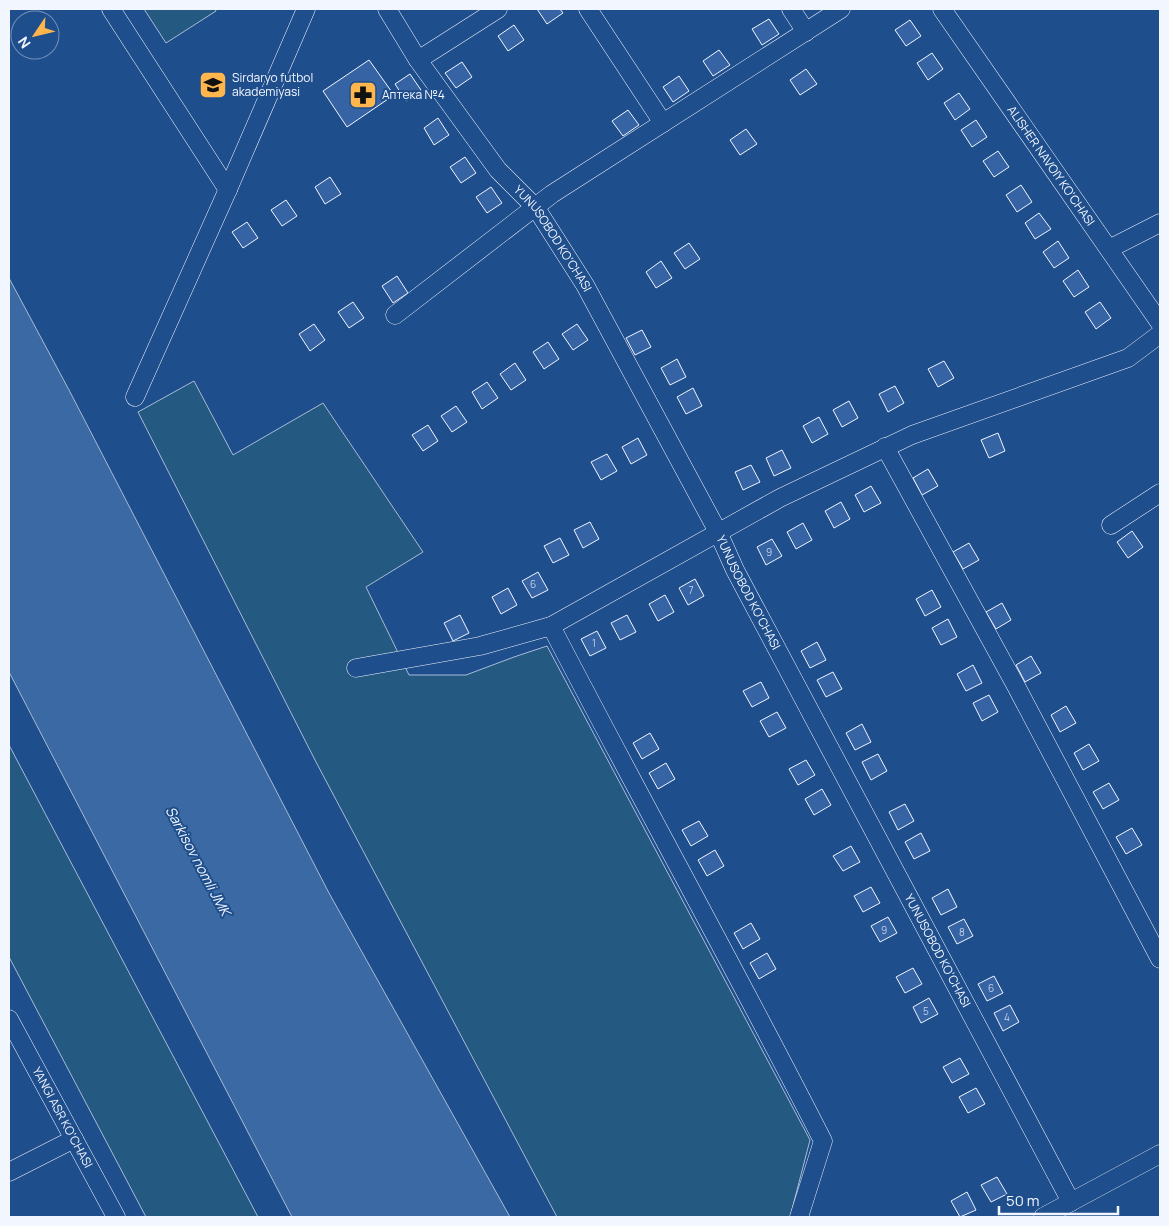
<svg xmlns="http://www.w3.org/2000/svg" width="1169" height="1226" font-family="Manrope,sans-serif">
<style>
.green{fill:#245a82;stroke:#a8bbd7}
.water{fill:#3b69a3;stroke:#a8bbd7}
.building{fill:#3563a3;stroke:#f2f6ff}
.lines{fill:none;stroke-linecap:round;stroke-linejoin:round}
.minor-casing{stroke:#f2f6ff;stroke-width:19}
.minor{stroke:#1f4e8c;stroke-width:18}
.labels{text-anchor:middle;stroke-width:4;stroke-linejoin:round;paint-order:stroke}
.number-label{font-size:10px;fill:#c3d1e8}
.poi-label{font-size:12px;fill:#f2f6ff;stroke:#1f4e8c;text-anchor:start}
.street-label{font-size:12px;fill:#f2f6ff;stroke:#1f4e8c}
.water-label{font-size:14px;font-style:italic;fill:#f2f6ff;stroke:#1f4e8c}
</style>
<rect width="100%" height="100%" fill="#1f4e8c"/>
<g class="green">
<path d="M144 9H215L216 11 166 43Z"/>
<path d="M194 381 233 455 323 403 423 552 366 587 409 675H466L514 657 547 646 810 1140 790 1217H557L316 762 138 412Z"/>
<path d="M9 745 258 1217H146L9 957Z"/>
</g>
<path class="water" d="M9 278 69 390 329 893 510 1217H292L9 672Z"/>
<g class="building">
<path d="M537 9H560L563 13 547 24Z"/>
<path d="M769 19 779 34 762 45 752 29Z"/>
<path d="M910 20 921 36 906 46 895 30Z"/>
<path d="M514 25 524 40 508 51 498 36Z"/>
<path d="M719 50 730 65 713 76 703 61Z"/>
<path d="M932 53 943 69 928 80 917 63Z"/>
<path d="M369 60 394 95 347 127 323 91Z"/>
<path d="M462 62 472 77 456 88 445 73Z"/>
<path d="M806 69 817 84 800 95 790 80Z"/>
<path d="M410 74 421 90 406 101 395 84Z"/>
<path d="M679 76 689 91 673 102 663 87Z"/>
<path d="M959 93 970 109 955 120 944 103Z"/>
<path d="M628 110 639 125 623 136 612 121Z"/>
<path d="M438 118 449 135 434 145 424 128Z"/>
<path d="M976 120 987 137 972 147 961 130Z"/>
<path d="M746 129 757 144 740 155 730 140Z"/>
<path d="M998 151 1009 167 994 177 983 161Z"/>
<path d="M465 157 476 173 461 183 450 167Z"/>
<path d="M330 177 341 194 325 204 315 187Z"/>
<path d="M1021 185 1032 202 1017 212 1006 195Z"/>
<path d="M491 187 502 203 487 213 476 197Z"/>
<path d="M286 200 297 216 282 226 271 210Z"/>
<path d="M1039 213 1051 229 1035 239 1025 223Z"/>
<path d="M247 222 258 238 243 248 232 232Z"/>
<path d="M1058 241 1069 258 1054 268 1043 252Z"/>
<path d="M689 243 700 259 685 269 674 253Z"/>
<path d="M661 261 672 278 656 288 646 272Z"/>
<path d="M1078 270 1089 287 1074 297 1063 281Z"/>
<path d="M397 276 408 293 393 303 382 286Z"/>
<path d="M353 302 364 318 349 328 338 312Z"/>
<path d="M1100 302 1111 318 1096 329 1085 312Z"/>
<path d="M314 324 325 340 310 351 299 334Z"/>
<path d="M577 324 588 340 573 350 562 334Z"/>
<path d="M642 330 651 347 635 355 626 338Z"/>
<path d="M548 342 559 359 544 369 533 352Z"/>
<path d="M677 359 686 377 670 385 661 368Z"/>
<path d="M944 361 954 378 938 387 928 369Z"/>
<path d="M515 363 526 380 511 390 500 374Z"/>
<path d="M487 382 498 398 482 409 472 392Z"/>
<path d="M895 386 904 403 888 412 879 394Z"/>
<path d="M693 388 702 406 686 414 677 397Z"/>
<path d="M849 401 858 418 842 427 833 410Z"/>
<path d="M456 406 467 422 452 432 441 416Z"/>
<path d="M819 417 828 434 812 443 803 426Z"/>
<path d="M428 425 438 441 423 451 412 435Z"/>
<path d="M998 433 1005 451 989 458 981 440Z"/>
<path d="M638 438 647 455 631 464 622 447Z"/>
<path d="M782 450 791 468 774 476 766 458Z"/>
<path d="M607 454 617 471 601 480 591 462Z"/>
<path d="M751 465 760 482 743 490 735 472Z"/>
<path d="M928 469 938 486 922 495 913 478Z"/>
<path d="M871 486 881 503 864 512 855 495Z"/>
<path d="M841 502 850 519 834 528 825 511Z"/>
<path d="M590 522 599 539 583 548 574 530Z"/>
<path d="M803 523 812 540 796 549 787 532Z"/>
<path d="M1132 531 1143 547 1128 558 1117 542Z"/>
<path d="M560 538 569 555 553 563 544 546Z"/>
<path d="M772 539 782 556 766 565 757 547Z"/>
<path d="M969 543 979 560 963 569 953 552Z"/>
<path d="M538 572 548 590 532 598 522 581Z"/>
<path d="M695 579 704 596 688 605 679 588Z"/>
<path d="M508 588 517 605 501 614 492 597Z"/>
<path d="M932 590 941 607 925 616 916 599Z"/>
<path d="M665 595 674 612 658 621 649 604Z"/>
<path d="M1002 603 1011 620 996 629 986 612Z"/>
<path d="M460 615 469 633 453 641 444 623Z"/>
<path d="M627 615 636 632 620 640 611 623Z"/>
<path d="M948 619 957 637 941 645 932 628Z"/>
<path d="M597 631 606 648 590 656 581 639Z"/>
<path d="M817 642 826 660 810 668 801 651Z"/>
<path d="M1031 656 1041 673 1025 682 1016 665Z"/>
<path d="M973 665 982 683 966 691 957 674Z"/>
<path d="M833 672 842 689 826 697 817 680Z"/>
<path d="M761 682 769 698 752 707 743 691Z"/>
<path d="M989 695 998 712 982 721 973 703Z"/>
<path d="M1066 706 1076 723 1060 732 1051 715Z"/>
<path d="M777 712 786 728 769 737 760 721Z"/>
<path d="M862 724 871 742 855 750 846 733Z"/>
<path d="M650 733 659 749 642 759 633 743Z"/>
<path d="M1089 744 1099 761 1083 770 1074 753Z"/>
<path d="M878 754 887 771 871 780 862 762Z"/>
<path d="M806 760 815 775 798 785 789 769Z"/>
<path d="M666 763 675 779 658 789 649 773Z"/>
<path d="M1109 783 1119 800 1103 809 1093 792Z"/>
<path d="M822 789 831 805 814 815 805 799Z"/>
<path d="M905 804 914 821 898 830 889 812Z"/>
<path d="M699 821 708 836 691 846 682 830Z"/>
<path d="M1132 828 1142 845 1126 854 1116 837Z"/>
<path d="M921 833 930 851 914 859 905 842Z"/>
<path d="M851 846 860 862 843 871 833 856Z"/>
<path d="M715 850 724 866 707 876 698 860Z"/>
<path d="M871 887 880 903 863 912 854 896Z"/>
<path d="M948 889 957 907 941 915 932 898Z"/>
<path d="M888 917 897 933 880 942 871 926Z"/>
<path d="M964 919 973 936 957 944 948 927Z"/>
<path d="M751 923 760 939 743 949 734 933Z"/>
<path d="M767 953 776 969 759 979 750 963Z"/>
<path d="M913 968 922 984 905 993 896 977Z"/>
<path d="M994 976 1003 993 987 1001 978 984Z"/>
<path d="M929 998 938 1014 921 1023 913 1007Z"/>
<path d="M1010 1005 1019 1022 1003 1031 994 1013Z"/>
<path d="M960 1058 969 1074 952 1083 943 1067Z"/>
<path d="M976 1088 985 1104 968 1113 959 1097Z"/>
<path d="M997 1177 1007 1194 991 1202 981 1185Z"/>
<path d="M967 1192 976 1210 960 1217 951 1201Z"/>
</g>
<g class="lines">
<g class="minor-casing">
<g id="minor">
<path d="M111 9 228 190"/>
<path id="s1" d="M387 9 418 60 498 170 536 208 585 285 718 532 735 570 1071 1202"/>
<path d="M588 9 663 123"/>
<path d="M791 9 806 32"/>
<path id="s2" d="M942 9 1160 323"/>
<path d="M418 60 498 9"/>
<path d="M1109 249 1160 223"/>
<path d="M395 315 552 194 841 9"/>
<path d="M135 397 229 187 306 9"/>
<path d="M885 447 1016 686 1160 959"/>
<path d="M1111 525 1160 493"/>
<path d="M551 626C640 798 735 968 823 1141L799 1217"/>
<path d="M356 668 480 646 551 626 780 498 912 435 1128 358 1160 334"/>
<path id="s3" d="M9 1019 116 1217"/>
<path d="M9 1172 74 1139"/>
<path d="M1043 1217 1160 1154"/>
</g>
</g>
<use href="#minor" class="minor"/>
</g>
<defs>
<g id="school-square" transform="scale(1.4375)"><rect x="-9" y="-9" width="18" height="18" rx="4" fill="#ffb74d" stroke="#1f4e8c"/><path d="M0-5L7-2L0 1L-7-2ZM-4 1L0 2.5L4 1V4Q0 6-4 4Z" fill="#111"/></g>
<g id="pharmacy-square" transform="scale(1.4375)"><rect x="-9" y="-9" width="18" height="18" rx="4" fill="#ffb74d" stroke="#1f4e8c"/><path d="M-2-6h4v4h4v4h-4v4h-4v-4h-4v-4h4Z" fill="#111"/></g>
</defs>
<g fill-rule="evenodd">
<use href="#school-square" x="213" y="85"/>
<use href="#pharmacy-square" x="363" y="95"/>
</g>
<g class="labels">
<g class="number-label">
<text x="769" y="556">9</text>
<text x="533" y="588">6</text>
<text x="691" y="594">7</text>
<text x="594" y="647">1</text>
<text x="884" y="934">9</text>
<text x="962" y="936">8</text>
<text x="991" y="992">6</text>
<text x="926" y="1015">5</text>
<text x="1007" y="1021">4</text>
</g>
<g class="poi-label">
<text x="232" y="82">Sirdaryo futbol<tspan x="232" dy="14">akademiyasi</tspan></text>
<text x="382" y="99">Аптека №4</text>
</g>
<g class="street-label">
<text dy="4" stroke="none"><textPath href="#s2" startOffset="191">ALISHER NAVOIY KO'CHASI</textPath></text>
<text dy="4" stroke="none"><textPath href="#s1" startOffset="284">YUNUSOBOD KO'CHASI</textPath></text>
<text dy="4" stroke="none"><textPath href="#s1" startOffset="689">YUNUSOBOD KO'CHASI</textPath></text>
<text dy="4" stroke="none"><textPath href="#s1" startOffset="1094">YUNUSOBOD KO'CHASI</textPath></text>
<text dy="4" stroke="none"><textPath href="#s3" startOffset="112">YANGI ASR KO'CHASI</textPath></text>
</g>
<g class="water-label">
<text transform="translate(198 861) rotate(62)" y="5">Sarkisov nomli JMK</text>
</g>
</g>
<rect width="1169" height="1226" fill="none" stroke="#f2f6ff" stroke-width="20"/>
<g transform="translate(35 35) rotate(235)"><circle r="24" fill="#1f4e8c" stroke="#7391ba"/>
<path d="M0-4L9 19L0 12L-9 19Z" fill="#ffb74d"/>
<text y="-8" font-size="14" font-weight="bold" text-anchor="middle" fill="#f2f6ff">N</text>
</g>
<path d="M999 1206v8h119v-8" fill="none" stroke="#f2f6ff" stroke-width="2.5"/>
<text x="1006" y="1206" font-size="15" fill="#f2f6ff" stroke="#1f4e8c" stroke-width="4" paint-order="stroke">50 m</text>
</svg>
